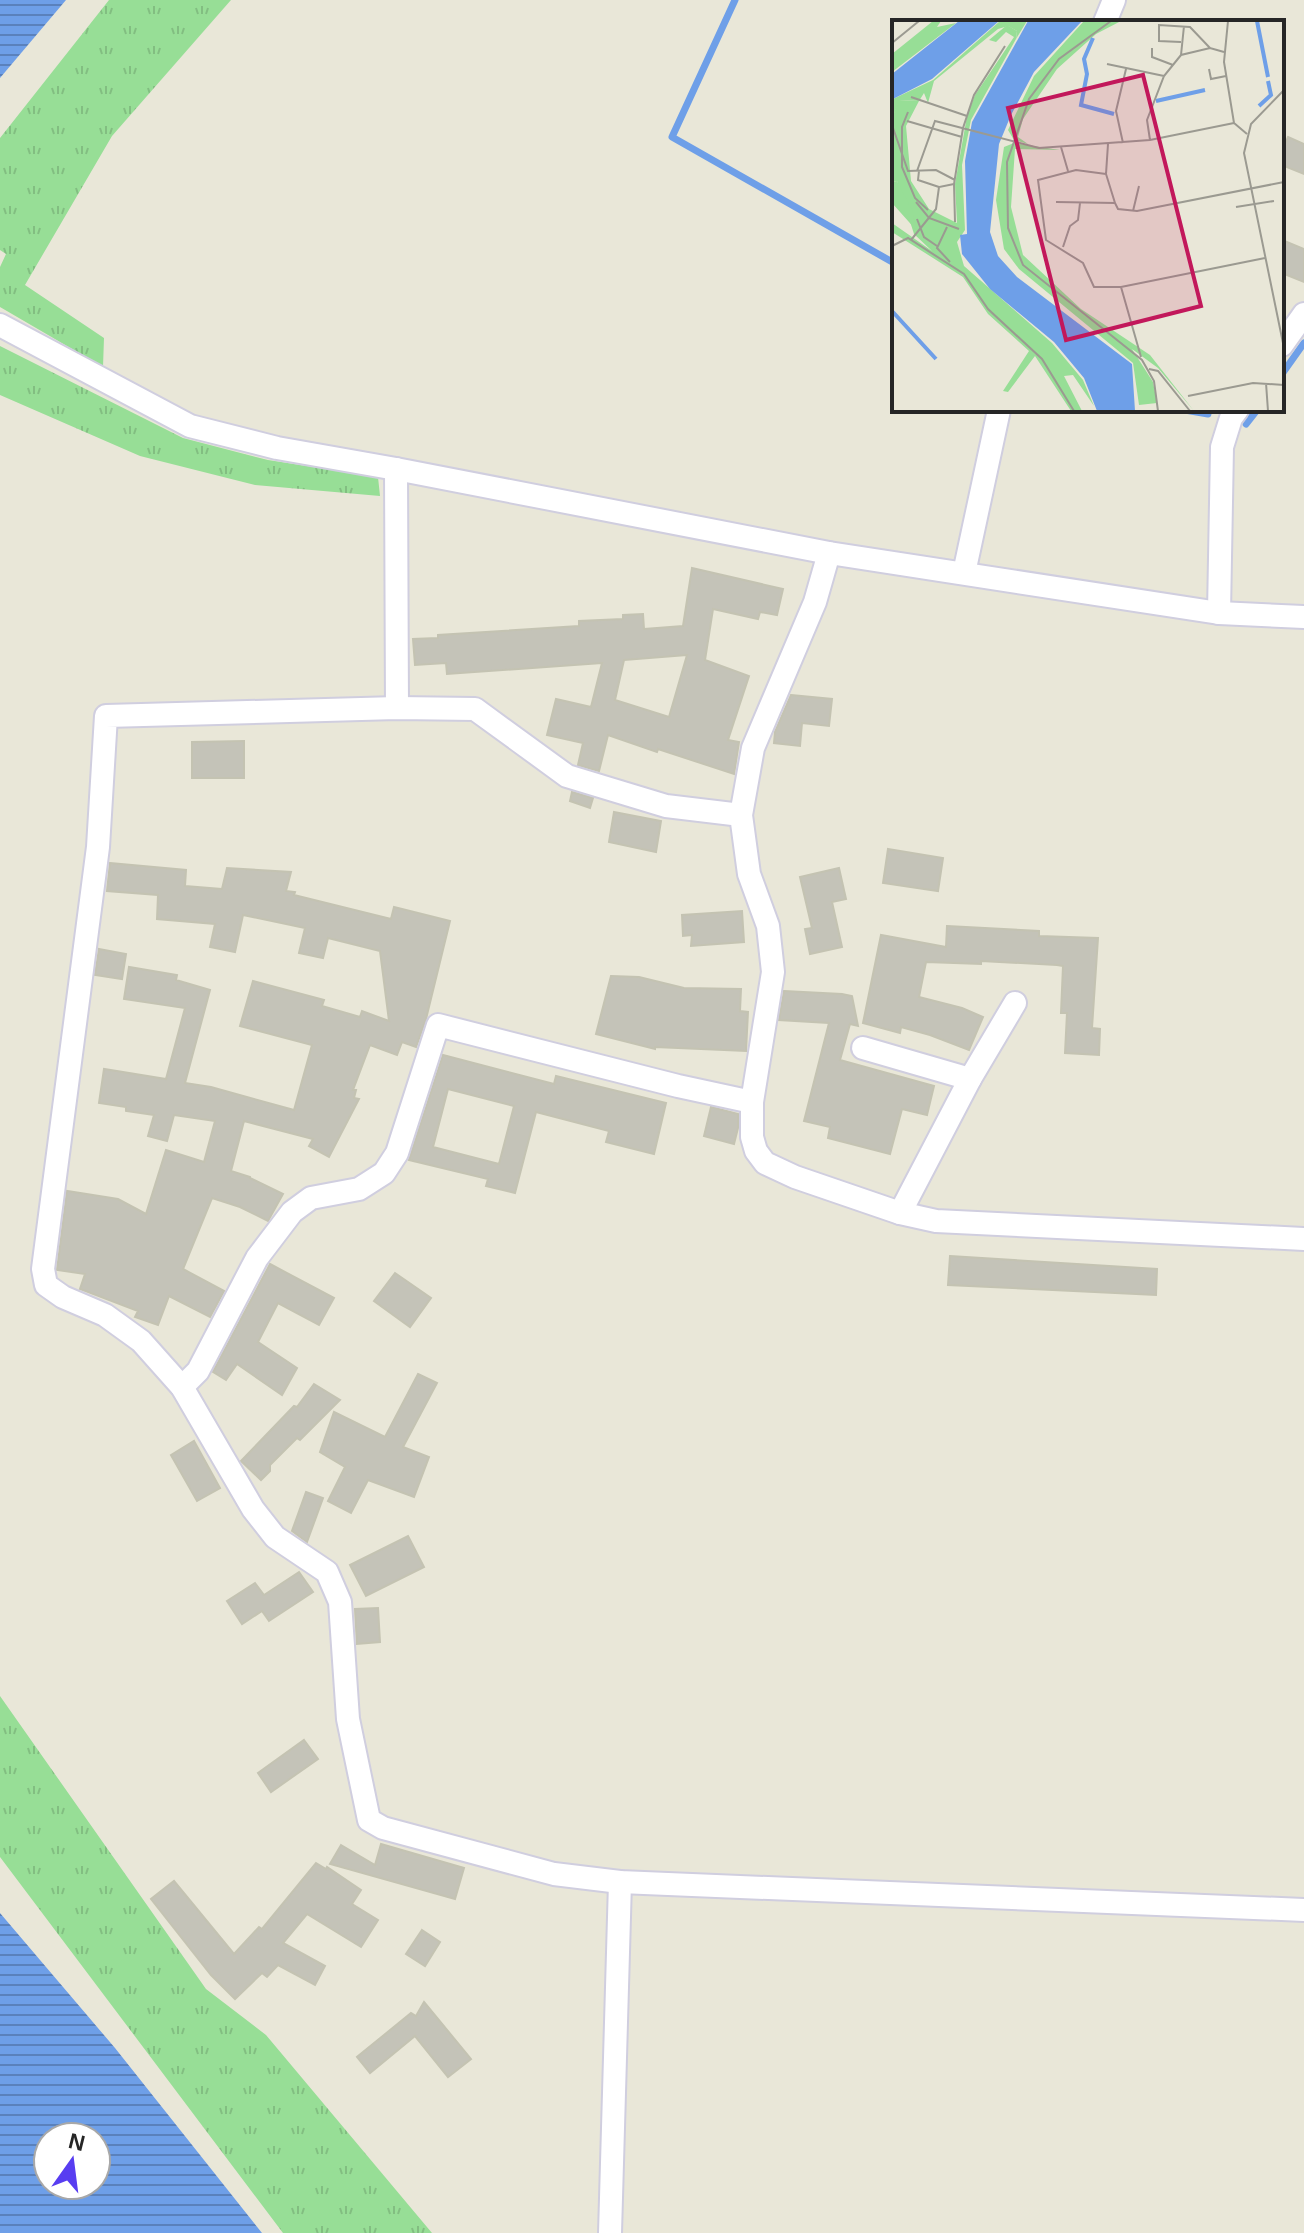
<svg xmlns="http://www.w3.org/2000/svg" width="1304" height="2233" font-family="Helvetica,sans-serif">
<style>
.grass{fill:url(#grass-tufts)}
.water{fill:url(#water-rules);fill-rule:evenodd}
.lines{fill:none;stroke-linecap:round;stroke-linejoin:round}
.stream{stroke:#6e9fe8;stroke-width:7}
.building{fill:#c4c3b8;stroke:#c4c3b2;stroke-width:2;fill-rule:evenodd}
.street-casing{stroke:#d0cedf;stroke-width:26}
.street{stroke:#fff;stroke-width:22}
.inset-river{fill:none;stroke:#6e9fe8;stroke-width:4}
.inset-road{fill:none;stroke:#9b9a91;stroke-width:2}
.view{fill:#c2185b;fill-opacity:0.15;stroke:#c2185b;stroke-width:4}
.inset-edge{fill:none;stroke:#262626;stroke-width:4}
</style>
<defs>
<pattern id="grass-tufts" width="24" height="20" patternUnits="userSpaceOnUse" patternTransform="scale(2)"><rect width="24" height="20" fill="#97de96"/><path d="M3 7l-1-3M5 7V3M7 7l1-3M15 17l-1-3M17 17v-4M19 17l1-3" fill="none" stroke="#82be81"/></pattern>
<pattern id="water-rules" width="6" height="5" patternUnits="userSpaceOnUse" patternTransform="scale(2)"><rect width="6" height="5" fill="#6e9fe8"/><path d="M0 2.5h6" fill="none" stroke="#5a81bc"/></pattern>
</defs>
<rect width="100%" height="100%" fill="#e9e7d8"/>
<g class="grass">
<path d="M109 0H231L112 136 25 285 104 338 103 367 0 307V267L6 254 0 250V138Z"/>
<path d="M0 346 183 438 268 460 378 477 380 496 255 485 140 456 0 395Z"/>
<path d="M0 1696 206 1989 266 2035 432 2233H283L0 1857Z"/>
</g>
<g class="water">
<path d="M0 0H66L0 78Z"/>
<path d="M0 1913 115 2048 262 2233H0ZM48 2137H96V2185H48Z"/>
</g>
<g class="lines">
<g class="stream">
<path d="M735 0 672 137 894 263"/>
<path d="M1282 374 1304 343"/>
<path d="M1185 410 1208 414"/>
<path d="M1246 424 1257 410"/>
</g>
</g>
<g class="building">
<path d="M1288 137 1304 144V174L1282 165V151Z"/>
<path d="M1282 240 1304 249V282L1282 273Z"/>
<path d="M692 568 783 589 777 615 760 612 758 619 713 609 705 660 749 676 728 740 739 742 734 774 658 749 657 752 608 735 599 771 578 765 583 743 547 735 556 699 591 707 602 663 447 674 446 663 415 665 413 639 438 638V635L579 626V621L623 619V615L643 614 644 629 683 626ZM687 655 669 717 615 700 624 660Z"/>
<path d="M791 695 832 699 829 726 802 723 800 746 774 743 775 732Z"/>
<path d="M244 741V778H192V742Z"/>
<path d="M572 792 593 798 590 808 570 801Z"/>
<path d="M614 812 661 821 656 852 609 842Z"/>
<path d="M888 849 943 858 938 891 883 883Z"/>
<path d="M110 863 186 870 185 886 222 889 227 868 291 872 286 891 295 892 294 895 391 919 394 907 450 921 426 1019 416 1047 402 1042 397 1055 370 1045 353 1090H356L354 1098 359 1099 329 1157 309 1146 313 1139 244 1121 231 1171 250 1177V1178L283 1194 268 1221 240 1207 212 1198 183 1269 224 1291 210 1317 169 1296 158 1325 135 1317 138 1311 80 1289 85 1274 57 1270 67 1191 118 1199 146 1214 166 1150 204 1162 215 1121 174 1115 167 1141 148 1136 154 1115 126 1111V1107L99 1103 104 1069 166 1079 185 1008 124 999 129 967 177 975 176 980 210 990 185 1083 211 1087 294 1110 312 1045 240 1026 253 981 324 1000 322 1006 360 1017 362 1011 389 1021 380 951 328 938 323 958 299 953 305 928 243 915 235 952 210 947 215 924 157 919 158 895 107 891Z"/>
<path d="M839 868 846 899 832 902 842 947 810 954 805 929 812 928 800 877Z"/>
<path d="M742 911 744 942 691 946 692 935 683 936 682 915Z"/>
<path d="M947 926 1039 931V936L1098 938 1092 1028 1100 1029 1099 1055 1065 1053 1067 1013H1061L1063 966 1057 965 981 961V964L926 962 919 997 962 1008 983 1017 969 1050 930 1035 901 1027 900 1033 863 1023 881 935 946 947Z"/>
<path d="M99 949 126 954 122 979 95 975Z"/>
<path d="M611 976 639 977 684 988 741 989 740 1011 748 1012 746 1051 655 1047V1049L596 1034Z"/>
<path d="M784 991 842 994 852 996 858 1026 850 1024 840 1060 934 1086 927 1115 902 1109 890 1154 828 1138 830 1127 804 1121 829 1023 779 1020Z"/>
<path d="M443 1055 554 1084 556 1076 666 1103 654 1154 606 1142 609 1131 536 1112 515 1193 486 1186 488 1179 409 1160ZM448 1089 514 1106 499 1164 433 1147Z"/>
<path d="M711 1107 738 1114V1128L734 1144 704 1136Z"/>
<path d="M950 1256 1157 1269 1156 1295 948 1285Z"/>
<path d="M270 1264 334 1298 319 1325 278 1303 258 1342 297 1368 282 1395 237 1364 226 1380 213 1372Z"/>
<path d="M395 1273 431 1298 410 1327 374 1301Z"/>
<path d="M418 1374 437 1383 403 1447 429 1457 414 1497 368 1480 351 1513 328 1501 345 1467 320 1452 334 1412 385 1437Z"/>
<path d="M314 1384 340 1400 300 1440 297 1438 270 1465V1471L261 1480 241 1461 294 1406 297 1407Z"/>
<path d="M194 1441 220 1488 197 1501 171 1455Z"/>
<path d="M306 1492 323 1498 307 1542 292 1531Z"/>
<path d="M408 1536 424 1567 366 1596 350 1565Z"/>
<path d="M299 1572 313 1592 269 1621 262 1611 242 1624 227 1601 255 1583 264 1595Z"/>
<path d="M378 1608 380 1642 357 1644 355 1609Z"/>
<path d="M304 1740 318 1759 271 1792 258 1773Z"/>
<path d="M381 1844 464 1868 455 1899 330 1864 341 1845 375 1865Z"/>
<path d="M316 1863 326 1869 327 1867 361 1890 352 1904 378 1920 361 1947 307 1914 283 1943 325 1966 315 1985 278 1965 267 1977 262 1973 235 1999 211 1975 151 1899 174 1881 234 1954 259 1927 262 1929Z"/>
<path d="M422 1930 440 1942 425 1966 406 1954Z"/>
<path d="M424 2002 471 2059 448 2077 415 2036 370 2073 357 2057 411 2013 416 2016Z"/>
</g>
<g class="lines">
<g class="street-casing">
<g id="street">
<path d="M1105 22 1114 0"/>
<path d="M0 325 190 426 277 448 396 469 829 553 1219 613 1304 617"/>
<path d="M1282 345 1304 314"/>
<path d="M396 469 397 708"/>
<path d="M829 553 815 602 753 748 741 815 749 874 768 926 773 972 752 1102V1137L756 1151 765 1163 795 1177 900 1213 936 1221 1304 1239"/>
<path d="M964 573 999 410"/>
<path d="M1219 613 1222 447 1231 418 1237 410"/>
<path d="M741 815 666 806 567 776 475 709 397 708 106 716 98 847 43 1269 46 1285 63 1297 105 1315 141 1341 182 1387 253 1509 275 1537 327 1572 340 1602 348 1719 369 1820 383 1828 554 1874 620 1882 1304 1910"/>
<path d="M863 1048 970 1079"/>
<path d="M900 1213 970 1079 1015 1003"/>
<path d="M182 1387 198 1371 257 1258 292 1212 311 1198 359 1189 384 1173 397 1153 438 1025 678 1086 752 1102"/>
<path d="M610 2233 620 1882"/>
</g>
</g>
<use href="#street" class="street"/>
</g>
<g transform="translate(892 20)">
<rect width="392" height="392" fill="#e9e7d8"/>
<path d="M192 1H229L204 14 165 49 131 99 126 117 136 124 122 120 116 110 142 56ZM115 5 125 11 124 19 79 100 70 145 73 210 65 222 72 246 160 323 191 360 202 386 181 355 172 356 190 391H179L143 336 116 372 111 371 137 331 96 294 71 257 0 212V203L40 231 22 214 5 161 0 162V98L7 80 27 81 14 106 19 161 37 189 65 203 63 164 75 96 83 75 122 17 114 12 104 22 97 20ZM122 123 168 130 123 129 119 187 131 235 189 289 258 335 302 391 266 348 240 329 261 362 265 383 247 385 241 343 127 249 112 229 104 180 112 127Z" fill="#97de96"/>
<path d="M41 1H49L45 7 64 3 0 52V34ZM108 1H135L124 19 125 11 116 6 106 9 42 61 36 83 32 73 27 81 8 80 0 98 1 79 41 60ZM5 161 20 190 25 211 0 183V162Z" fill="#97de96"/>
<path d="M67 1H107L40 59 1 79 0 86V54ZM136 1H190L142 52 119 95 107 124 98 212 106 236 125 257 240 344 243 391H205L192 358 162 322 98 269 70 234 68 215 75 214 73 141 80 102Z" fill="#6e9fe8"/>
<path class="inset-river" d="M365 1 376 57M201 18 192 39 195 54 189 85 222 94M264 81 313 70M367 86 379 75 376 61M0 291 44 339"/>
<path class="inset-road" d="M219 1 167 39 137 79 115 142 116 208 131 245 250 340 262 361 266 391M336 1 332 42 342 103 355 114M289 22 267 21V5L298 7 318 28M0 23 27 1M260 28V37L281 45M289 35 292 6M215 44 272 56M317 49 319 59 334 56M392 70 359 104 352 133 392 328M19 77 75 96M16 92 10 107V147L23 178 36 190M15 101 70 117M258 120 255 100 272 56 289 35 318 28 332 32M231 123 224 91 234 49M216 124 214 154 223 183M169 127 176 151M1 136V108L16 151 44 150 63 160M25 151 43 101 147 128 258 120 342 103M27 151 26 160 47 167M214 154 184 150 146 160 154 220 191 243 202 267H229L373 238M24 182 37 198 67 209M164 182 223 183 226 189 245 191 392 162M344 187 382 181M241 191 247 166M25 199 32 217 45 226M63 202 62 164 71 108 82 75 113 26M55 207 45 228 58 242M19 220 44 189 47 167 62 164M0 226 16 218 72 254 96 289 150 339 182 391M171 227 178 206 186 200 188 183M229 267 249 337M257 349 266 351 298 391M374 363 376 391M296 376 361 363 392 365"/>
<path class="view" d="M251 55 309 286 174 320 116 88Z"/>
<rect width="392" height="392" class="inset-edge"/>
</g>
<g transform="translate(72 2161) rotate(14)"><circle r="38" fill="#ffffff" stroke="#a8a8a8" stroke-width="2"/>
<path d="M0-6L14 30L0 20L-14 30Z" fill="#583df1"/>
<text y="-12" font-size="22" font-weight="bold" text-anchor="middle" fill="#262626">N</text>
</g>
</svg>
